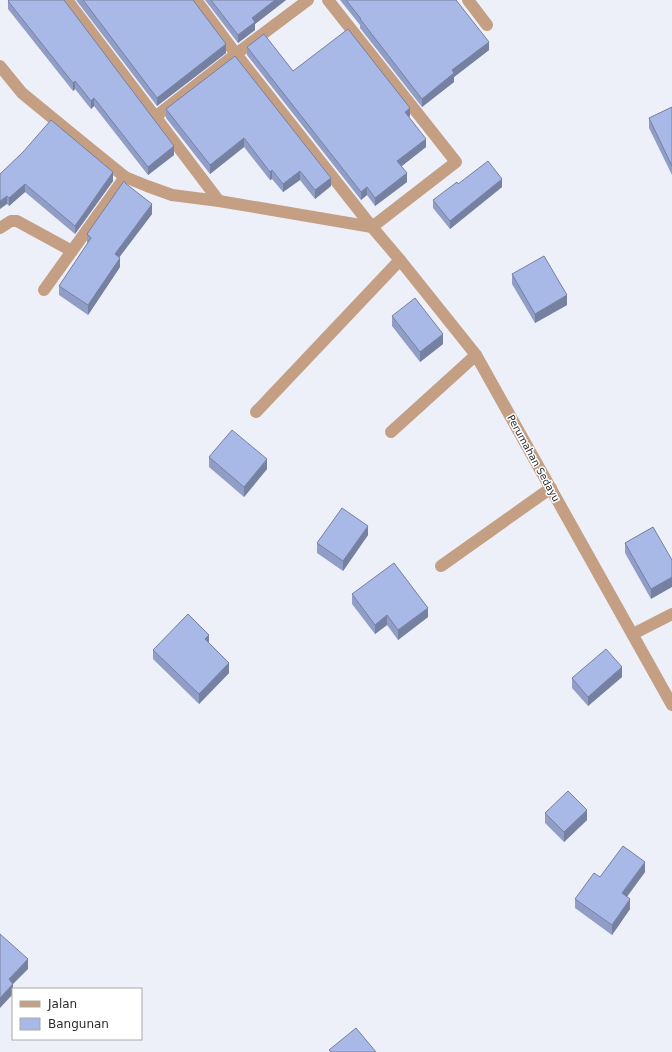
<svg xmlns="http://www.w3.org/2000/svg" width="672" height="1052" font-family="'DejaVu Sans',sans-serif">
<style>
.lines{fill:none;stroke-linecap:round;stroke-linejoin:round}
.lane{stroke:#c49f84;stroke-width:12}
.street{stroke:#c49f84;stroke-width:12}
.wall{fill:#909ec7}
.shaded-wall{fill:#7681a2}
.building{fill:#a8b8e7;stroke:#7681a2}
.labels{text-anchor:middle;stroke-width:3;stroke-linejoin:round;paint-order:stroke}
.street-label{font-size:10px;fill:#292b2e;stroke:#fff}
</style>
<rect width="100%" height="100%" fill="#edf0f9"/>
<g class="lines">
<path class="lane" d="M441 566 551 488"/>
<g class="street">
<path d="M67 0 219 201"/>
<path d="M196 0 236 54 372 227 400 260 476 355 672 705"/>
<path d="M468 0 487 25"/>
<path d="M0 66 22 93 83 143 125 177 147 186 172 195 219 201 372 227 456 162 328 0"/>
<path d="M155 117 236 54 308 0"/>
<path d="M0 228 11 221H17L72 251"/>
<path d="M44 290 125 177"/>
<path d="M256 412 400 260"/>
<path d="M391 432 476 355"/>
<path d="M633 634 672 614"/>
</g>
</g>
<g class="wall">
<path d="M8 0H64L174 155 148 175 94 106 91 109 75 89 73 91 8 9Z"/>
<path d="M76 0H193L226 53 157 106Z"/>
<path d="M205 0H286L255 24V30L238 43Z"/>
<path d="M340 0H456L489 50 454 77V82L422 107 360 28V25Z"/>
<path d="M247 47 293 71 410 116 409 117 426 147 401 166 407 182 375 206 367 195 361 200 247 55Z"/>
<path d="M235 56 331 186 315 199 300 180 283 192 272 179 270 180 244 147 210 174 166 118V109Z"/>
<path d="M672 107V175L649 128V118Z"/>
<path d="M0 174 113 181 75 234 25 192 9 206 7 204Z"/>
<path d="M126 184 152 214 119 257 120 267 88 315 59 295V286L87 244V234Z"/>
<path d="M458 184 502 187 450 229 433 208V200Z"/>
<path d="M512 274 567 305 535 323 512 284Z"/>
<path d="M392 316 443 344 420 362 392 326Z"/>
<path d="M209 457 267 469 244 497 209 467Z"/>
<path d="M653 527 651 599 625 553V543Z"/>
<path d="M368 535 343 571 317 553V543Z"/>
<path d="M352 594 428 617 398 640 387 625 375 634 352 604Z"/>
<path d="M209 643 229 673 199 704 153 659V650Z"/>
<path d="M622 677 588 706 572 688V678Z"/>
<path d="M545 813 587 820 564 842 545 823Z"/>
<path d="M645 872 627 897 630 909 612 935 575 908V899L600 877Z"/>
</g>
<g class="shaded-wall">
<path d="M275 0H286L255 24V30L238 43V35L252 18Z"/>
<path d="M489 42V50L454 77V82L422 107V99L452 70Z"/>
<path d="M226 44V53L157 106V98Z"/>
<path d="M75 81V89L73 91V83Z"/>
<path d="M94 98V106L91 109V101Z"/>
<path d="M410 108V116L405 120V112Z"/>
<path d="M244 138V147L210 174V165Z"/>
<path d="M426 139V147L397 170V161Z"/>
<path d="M174 146V155L148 175V167Z"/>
<path d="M272 170V179L270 180V172Z"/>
<path d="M300 171V180L283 192V184Z"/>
<path d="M113 172V181L75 234V226Z"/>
<path d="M407 173V182L375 206V198Z"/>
<path d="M331 178V186L315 199V190Z"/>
<path d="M502 179V187L450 229V221Z"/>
<path d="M25 184V192L9 206V198Z"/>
<path d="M367 187V195L361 200V192Z"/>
<path d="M7 196V204L0 209V201Z"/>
<path d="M152 204V214L115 263V254Z"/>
<path d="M120 258V267L88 315V305Z"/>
<path d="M567 295V305L535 323V314Z"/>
<path d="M443 334V344L420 362V352Z"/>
<path d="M267 459V469L244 497V487Z"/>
<path d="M368 526V535L343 571V561Z"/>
<path d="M672 577V587L651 599V589Z"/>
<path d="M428 608V617L398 640V630Z"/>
<path d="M387 615V625L375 634V625Z"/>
<path d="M209 635V644L205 639Z"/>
<path d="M229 663V673L199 704V694Z"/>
<path d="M622 667V677L588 706V697Z"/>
<path d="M587 810V820L564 842V832Z"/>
<path d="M645 862V872L622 903V893Z"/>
<path d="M630 899V909L612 935V925Z"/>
<path d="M28 959V969L13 984V994L0 1008V998L9 979Z"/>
</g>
<g class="building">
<path d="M9 0H64L174 146 148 167 94 98 91 101 75 81 73 83 8 1Z"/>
<path d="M83 0H193L226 44 157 98Z"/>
<path d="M211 0H275L252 18 255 22 238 35Z"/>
<path d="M346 0H456L489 42 452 70 454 73 422 99 360 19H361Z"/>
<path d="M348 29 410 108 405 112 426 139 397 161 407 173 375 198 367 187 361 192 247 47 264 34 293 71Z"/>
<path d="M235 56 331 178 315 190 300 171 283 184 272 170 270 172 244 138 210 165 166 109Z"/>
<path d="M672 107V166L649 118Z"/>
<path d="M51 120 113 172 75 226 25 184 9 198 7 196 0 201V174L23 152Z"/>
<path d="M488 161 502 179 450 221 433 200 457 182 458 184Z"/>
<path d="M124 181 126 183H125L152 204 115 254 120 258 88 305 59 286 91 238 87 234Z"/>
<path d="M544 256 567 295 535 314 512 274Z"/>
<path d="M415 298 443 334 420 352 392 316Z"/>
<path d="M232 430 267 459 244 487 209 457Z"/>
<path d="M342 508 368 526 343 561 317 543Z"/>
<path d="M653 527 672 560V577L651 589 625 543Z"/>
<path d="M394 563 428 608 398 630 387 615 375 625 352 594Z"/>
<path d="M188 614 209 635 205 639 229 663 199 694 153 650Z"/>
<path d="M606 649 622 667 588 697 572 678Z"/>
<path d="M568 791 587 810 564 832 545 813Z"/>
<path d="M623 846 645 862 622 893 630 899 612 925 575 899 594 873 600 877Z"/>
<path d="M0 934 28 959 9 979 13 984 0 998Z"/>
<path d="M356 1028 376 1052H331L329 1050Z"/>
</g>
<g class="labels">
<g class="street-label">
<text transform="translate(534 458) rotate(61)" y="4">Perumahan Sedayu</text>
</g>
</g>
<rect x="12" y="988" width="130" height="52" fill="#ffffff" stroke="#a9aaab"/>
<rect x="20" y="1001" width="20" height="6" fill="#c49f84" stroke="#a9aaab"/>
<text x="48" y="1008" font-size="12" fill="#292b2e">Jalan</text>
<rect x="20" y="1018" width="20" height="12" fill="#a8b8e7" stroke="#a9aaab"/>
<text x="48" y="1028" font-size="12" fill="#292b2e">Bangunan</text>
</svg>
